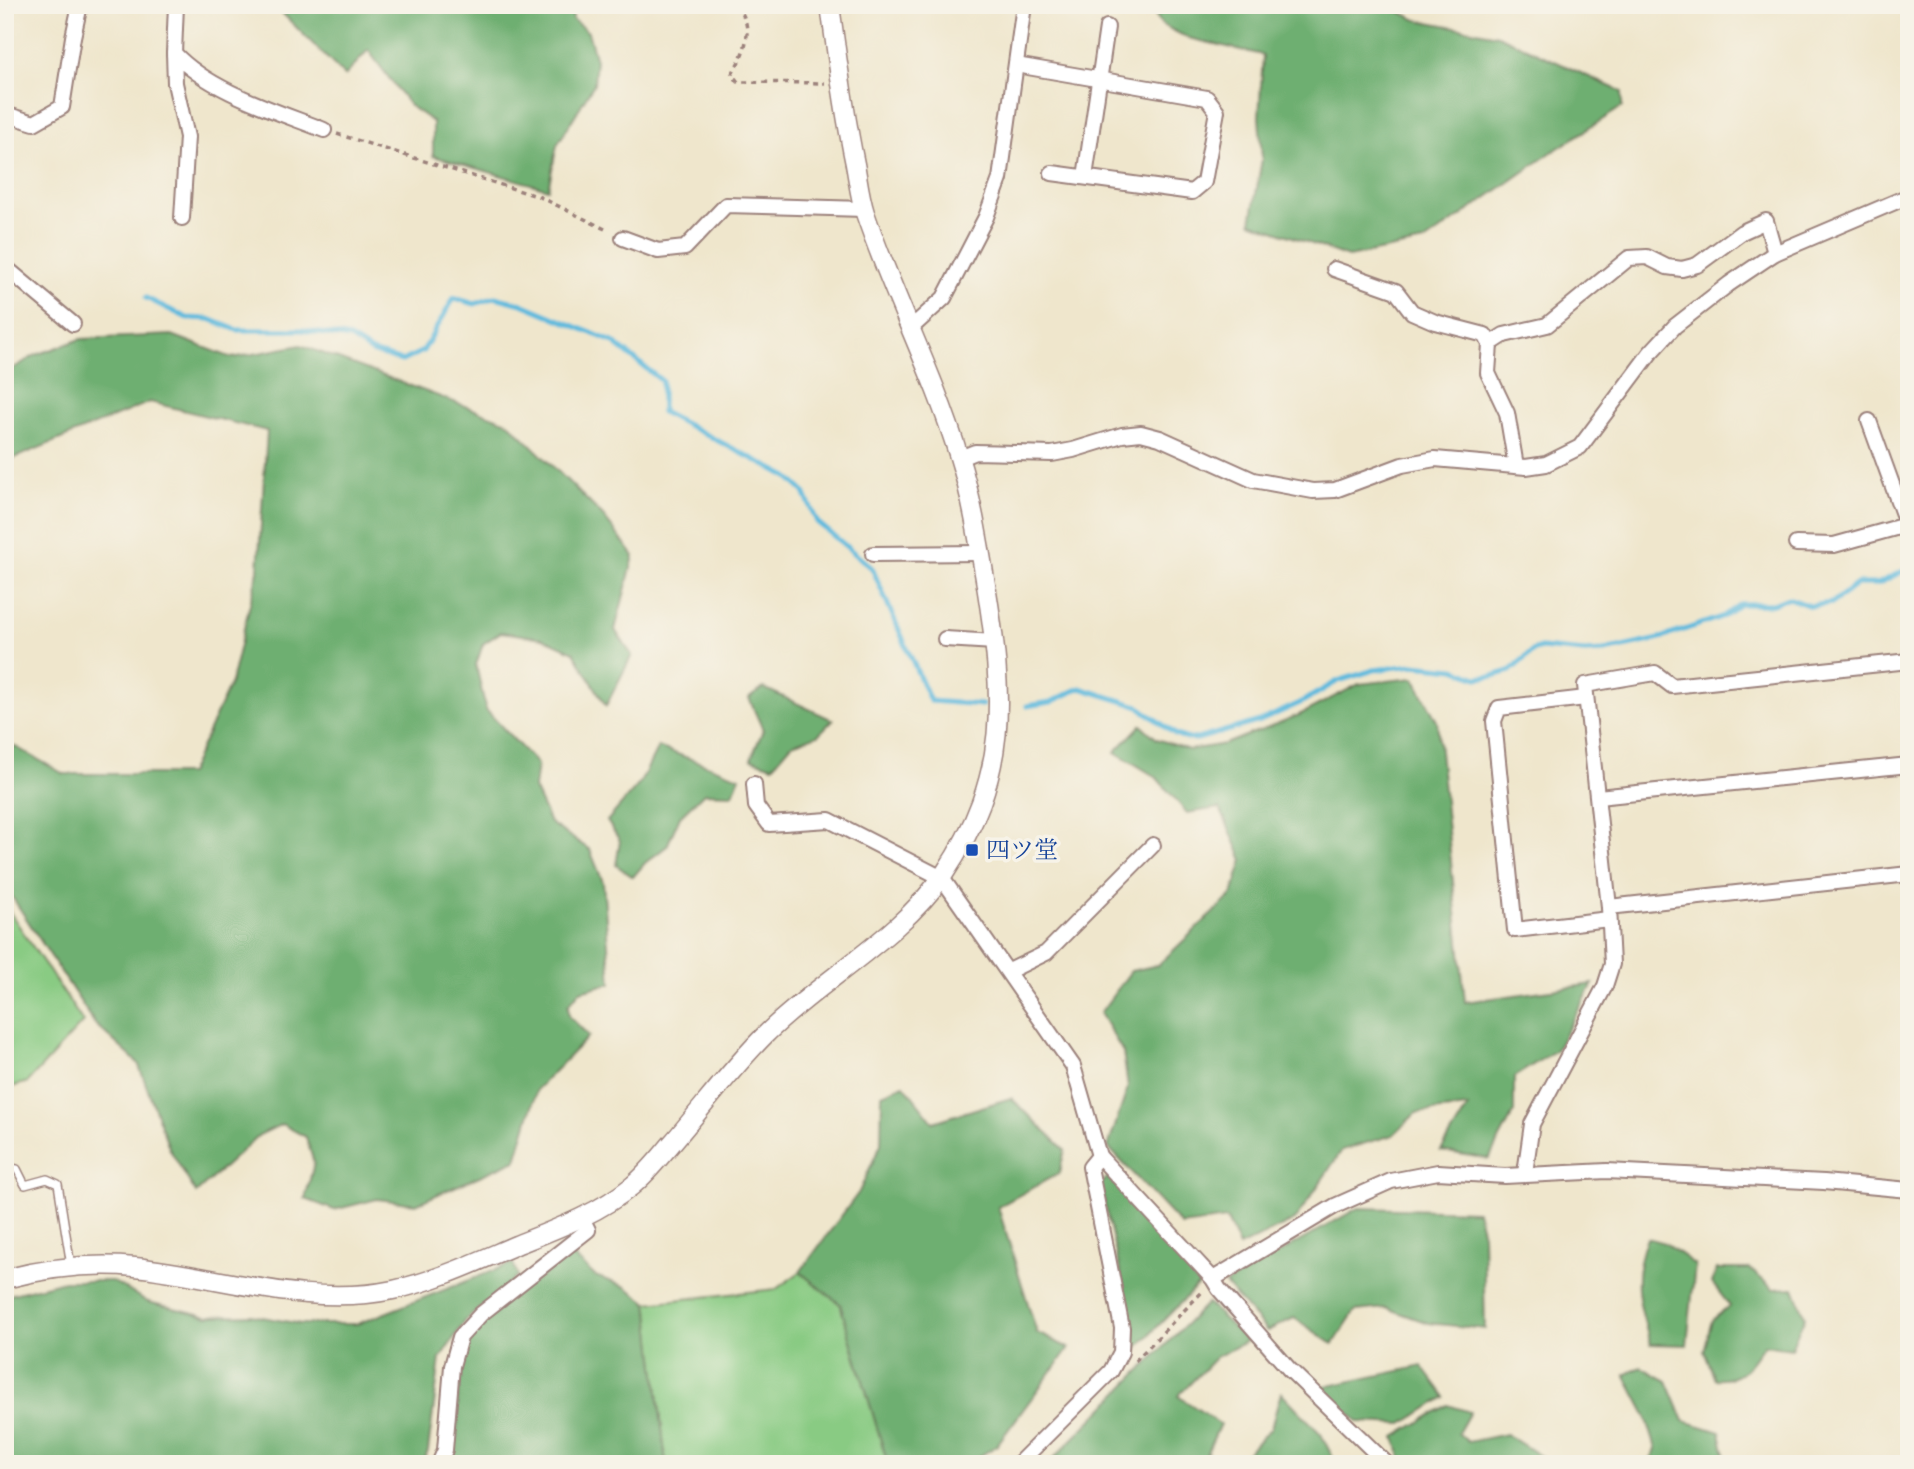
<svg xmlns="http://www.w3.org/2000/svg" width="1914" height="1469" font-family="'IM FELL French Canon','Noto Serif JP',serif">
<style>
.green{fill:#89cb83;stroke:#6a7557;stroke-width:2}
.forest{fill:#6eaf71;stroke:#5c674e;stroke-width:2}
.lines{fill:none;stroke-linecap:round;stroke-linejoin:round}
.stream{stroke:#5fbadd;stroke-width:5}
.service-casing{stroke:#9c827c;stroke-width:10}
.minor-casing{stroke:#9c827c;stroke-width:18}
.tertiary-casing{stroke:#9c827c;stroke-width:21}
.path{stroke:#9c827c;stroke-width:3.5;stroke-dasharray:5 5;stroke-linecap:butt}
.service{stroke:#fff;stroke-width:7}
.minor{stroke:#fff;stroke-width:14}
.tertiary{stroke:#fff;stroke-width:18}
.transit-dot{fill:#1a4fb4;stroke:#f7f3e8;stroke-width:2.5}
.labels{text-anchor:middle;stroke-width:7;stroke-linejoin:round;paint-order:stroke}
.transit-label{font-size:24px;fill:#164399;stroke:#f7f3e8;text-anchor:start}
</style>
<rect width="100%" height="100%" fill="#f7f3e8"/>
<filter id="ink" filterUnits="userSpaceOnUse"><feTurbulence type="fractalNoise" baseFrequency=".0143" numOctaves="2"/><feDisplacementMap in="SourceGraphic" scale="14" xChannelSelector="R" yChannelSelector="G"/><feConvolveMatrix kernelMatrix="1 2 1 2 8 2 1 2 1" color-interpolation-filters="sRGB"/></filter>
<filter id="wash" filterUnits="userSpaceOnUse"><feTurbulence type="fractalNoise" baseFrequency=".00686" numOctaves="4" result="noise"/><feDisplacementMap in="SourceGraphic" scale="28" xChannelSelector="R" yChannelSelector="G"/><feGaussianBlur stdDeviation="1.57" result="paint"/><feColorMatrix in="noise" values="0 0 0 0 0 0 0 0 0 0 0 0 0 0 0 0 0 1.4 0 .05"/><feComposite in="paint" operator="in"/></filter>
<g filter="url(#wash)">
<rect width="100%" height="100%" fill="#efe6cc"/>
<g class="green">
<path d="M5 905 83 1022 28 1082 5 1089Z"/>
<path d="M800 1272 840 1304 888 1464H666L648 1303 776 1289Z"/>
</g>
<g class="forest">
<path d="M274 5H572L573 20 588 32 596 60 594 84 557 145 548 189 433 156V122L410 106 368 50 345 76Z"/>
<path d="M1149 5H1385L1417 20 1498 35 1622 92V107L1549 154 1424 242 1348 257 1251 222 1262 159 1259 117 1263 55 1188 38 1162 25Z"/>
<path d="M172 335 232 358 301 345 508 422 603 516 634 556 615 630 632 655 606 706 574 652 543 638 501 632 483 644 476 665 486 710 537 764 534 788 550 823 590 850 603 882 611 983 580 991 568 1005 569 1016 589 1036 537 1089 516 1160 416 1204 377 1199 334 1210 305 1199 314 1163 306 1137 282 1124 259 1135 196 1193 170 1150 138 1063 95 1024 5 886V741L64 774H189L231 682 258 571 267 431 150 402 5 462V373L36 355 81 339Z"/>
<path d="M1414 678 1437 721 1465 1002 1593 984 1556 1050 1514 1077V1112L1489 1159 1441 1151 1468 1107 1416 1113 1393 1135 1342 1150 1295 1220 1239 1247 1227 1219 1181 1225 1108 1147 1128 1087 1123 1052 1100 1013 1131 971 1158 965 1232 895 1243 860 1220 808 1187 813 1156 777 1115 752 1141 725 1157 739 1189 750 1225 744 1299 715 1359 684Z"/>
<path d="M764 688 833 720 818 735 792 744 773 766 751 759 763 730 749 698Z"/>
<path d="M658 747 740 777 733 794 704 793 680 816 667 846 645 863 633 877 616 865 620 841 607 821 640 783Z"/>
<path d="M904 1085 933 1122 1011 1098 1065 1150 1059 1173 998 1207 1037 1333 1069 1348 996 1446 967 1464H888L840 1304 800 1272 859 1192 881 1144 882 1094Z"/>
<path d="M1108 1177 1202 1281 1127 1358 1131 1318 1100 1185Z"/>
<path d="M1358 1208 1477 1211 1483 1234 1485 1329 1428 1323 1386 1308 1355 1311 1333 1344 1294 1318 1267 1331 1225 1284Z"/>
<path d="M1647 1238 1665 1243 1695 1265 1687 1345 1651 1344C1638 1304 1631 1278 1647 1238Z"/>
<path d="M572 1255 595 1276 626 1287 648 1303 666 1464H449L453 1455 462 1344 487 1315Z"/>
<path d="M513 1263 518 1276 466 1320 440 1359 428 1451 423 1464H5V1296L64 1281H112L148 1302 207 1316 251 1315 301 1324H357Z"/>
<path d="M1717 1269H1750L1773 1289 1794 1288 1805 1317 1791 1349 1764 1345C1749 1365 1743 1381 1715 1379L1704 1351 1712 1320 1730 1306 1712 1283Z"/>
<path d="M1207 1303 1247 1341 1216 1357 1178 1396 1220 1424 1204 1459 1238 1462 1271 1428 1281 1392 1321 1434 1336 1464H1051L1052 1460Z"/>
<path d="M1422 1366 1445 1397 1403 1424 1359 1422 1319 1388Z"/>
<path d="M1641 1367 1667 1381 1684 1421 1720 1432 1727 1464H1649L1656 1449 1645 1413 1625 1375Z"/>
<path d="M1448 1405 1470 1412 1458 1433 1468 1442 1506 1434 1543 1458 1545 1464H1403L1395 1437Z"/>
</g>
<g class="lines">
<g class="stream">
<path d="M146 298 187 318 209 319 237 330H302L350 338 372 352 402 361 423 351 454 298 475 304 495 297 522 304 613 342 662 381V412L788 477 804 492 817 522 872 568 930 701 982 705"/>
<path d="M1027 706 1051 702 1080 688 1138 706 1175 734 1185 738 1197 739 1260 721 1300 703 1338 681 1374 670 1413 665 1455 669 1477 678 1493 676 1510 671 1534 650 1541 648 1585 652 1604 651 1655 640 1724 616 1740 604H1773L1788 598 1810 606 1832 603 1857 584H1877L1909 568"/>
</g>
</g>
</g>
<g filter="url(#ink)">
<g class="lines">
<g class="service-casing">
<path id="service" d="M5 1167 17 1169 25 1185 47 1179 58 1184 71 1266"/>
</g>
<g class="minor-casing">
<g id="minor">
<path d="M176 5 174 53C209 91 276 111 324 130"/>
<path d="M1908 5 1909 6"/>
<path d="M174 53 175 83 187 137 182 218"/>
<path d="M1016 65 1207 98 1217 111 1204 182 1192 192 1052 173"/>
<path d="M5 114 34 123 62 107 73 37 80 5"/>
<path d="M1085 177 1107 27"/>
<path d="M623 238 658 251 685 248 726 205 864 209"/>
<path d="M5 267 73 324"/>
<path d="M1334 269 1396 291 1412 312 1435 322 1485 335 1490 344 1488 373 1507 413 1516 466"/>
<path d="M911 328 944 298 986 217 1000 179 1024 5"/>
<path d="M1490 344 1504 335 1547 325 1629 258 1647 257 1667 267 1682 269 1697 265 1742 232 1766 221 1775 253"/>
<path d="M1869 421 1909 531"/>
<path d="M960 458 975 452 1052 454 1073 450 1122 435 1141 433 1160 438 1253 480 1313 491 1335 490 1402 465 1435 459 1526 467 1546 464 1580 447 1651 352 1675 326 1729 284 1775 253 1909 196"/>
<path d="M1796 544 1834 545 1906 525"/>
<path d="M873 554 981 553"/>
<path d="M945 639 995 642"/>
<path d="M1586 698 1499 708 1494 721 1515 930 1609 919"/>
<path d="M754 784 756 806 769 824 829 820 942 878 1073 1066 1099 1156 1213 1279 1219 1289 1289 1369 1387 1464"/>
<path d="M1598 797 1909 765"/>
<path d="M1609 907 1909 874"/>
<path d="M1009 971 1046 953 1153 845"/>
<path d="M1525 1173 1532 1124 1605 986 1612 964 1609 907 1585 685 1655 673 1672 686 1909 661"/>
<path d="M1213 1279 1335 1206 1391 1181 1438 1172 1505 1176 1607 1171 1824 1182 1909 1190"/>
<path d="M439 1464 445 1450 452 1366 460 1337 481 1314 588 1230 582 1218"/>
<path d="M1018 1464 1111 1371 1121 1352 1122 1328 1090 1167 1099 1156"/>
</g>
</g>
<g class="tertiary-casing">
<path id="tertiary" d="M5 1279C47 1268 91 1263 135 1267 221 1276 306 1308 393 1290 436 1281 476 1262 516 1245 556 1229 598 1214 632 1186 647 1174 660 1157 673 1142 703 1107 732 1068 765 1035 819 981 901 937 944 874 1010 775 1004 697 986 585 979 543 972 498 959 457 934 374 893 296 865 213 860 198 858 180 855 164 844 112 837 58 830 5"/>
</g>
<g class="path">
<path d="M736 5C756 27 745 52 732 74L738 82 825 83"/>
<path d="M337 134 540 197 609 231"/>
<path d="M1135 1361 1203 1291"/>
</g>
<use href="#service" class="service"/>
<use href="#minor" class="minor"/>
<use href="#tertiary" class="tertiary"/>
</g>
</g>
<rect class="transit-dot" x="965" y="843" width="14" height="14" rx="3.5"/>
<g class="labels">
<g class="transit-label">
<text x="986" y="858">四ツ堂</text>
</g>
</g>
<rect width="1914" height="1469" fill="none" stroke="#f7f3e8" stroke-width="28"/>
</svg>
